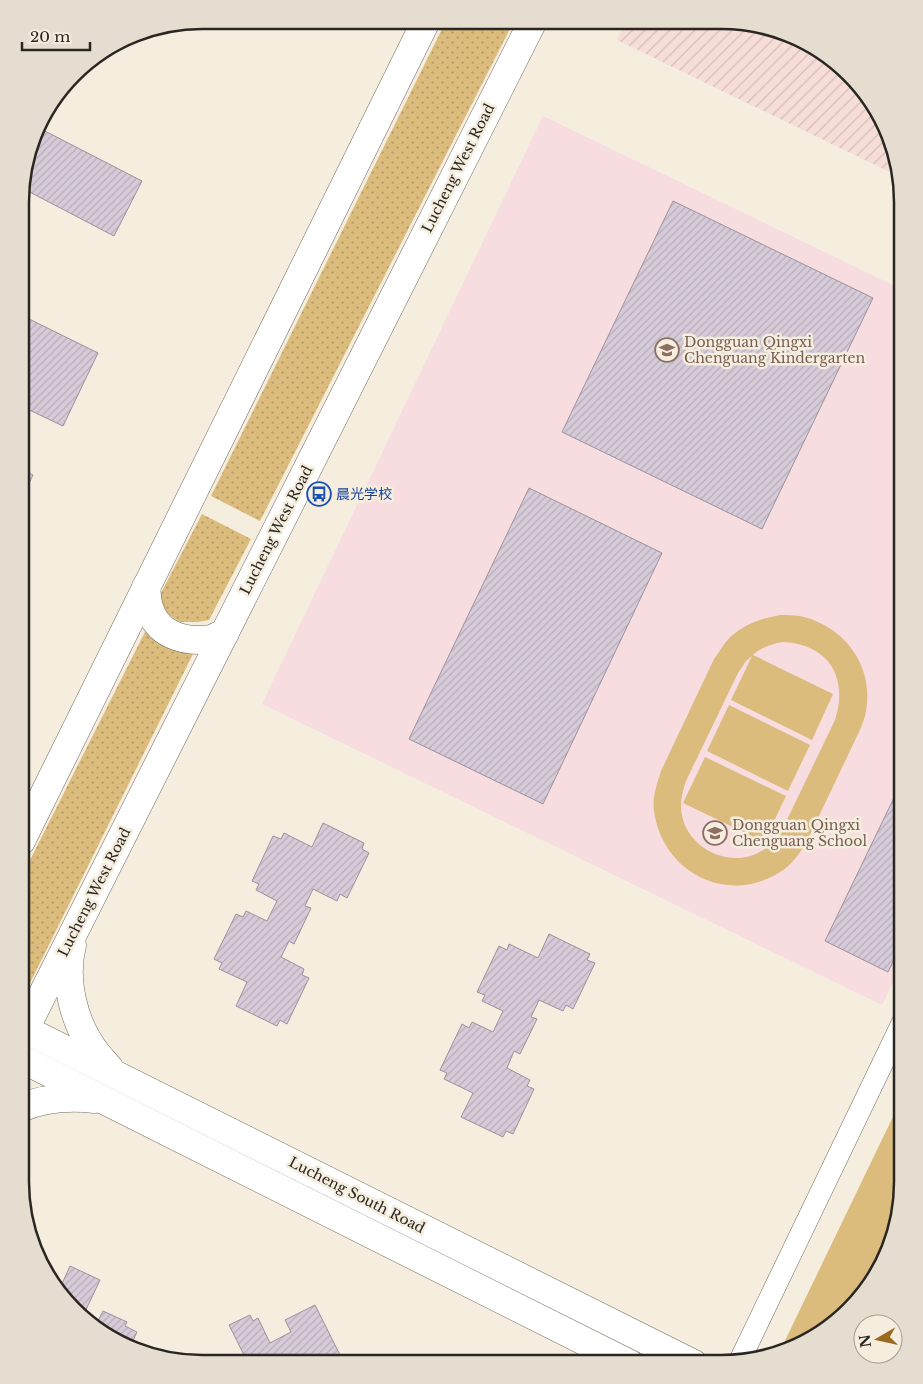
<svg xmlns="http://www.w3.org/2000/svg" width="923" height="1384" font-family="'Libre Baskerville','Noto Sans SC',serif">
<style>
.industrial{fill:url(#industrial-furrows)}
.education{fill:#f7dce0}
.grass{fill:url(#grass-dots)}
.park{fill:#dcbc7d;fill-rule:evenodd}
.building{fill:url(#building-hatch);stroke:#9c929e}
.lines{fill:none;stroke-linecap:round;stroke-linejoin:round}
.street-casing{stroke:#736d5f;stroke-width:22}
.secondary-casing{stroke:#736d5f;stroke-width:29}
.street{stroke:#fff;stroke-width:21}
.secondary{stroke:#fff;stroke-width:28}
.labels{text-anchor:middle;stroke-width:5;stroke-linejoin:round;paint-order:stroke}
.street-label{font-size:14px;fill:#2a2722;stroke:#f5edde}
.education-label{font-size:14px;fill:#785e54;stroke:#f5edde;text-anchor:start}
.transit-label{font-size:14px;fill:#164399;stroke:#f5edde;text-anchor:start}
.rim{fill:none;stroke:#2a2722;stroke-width:2.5}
</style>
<defs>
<pattern id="industrial-furrows" width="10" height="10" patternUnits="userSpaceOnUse" patternTransform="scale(1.25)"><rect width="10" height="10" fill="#f7ddd7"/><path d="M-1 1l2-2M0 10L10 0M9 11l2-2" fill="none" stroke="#d4beb8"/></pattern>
<pattern id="grass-dots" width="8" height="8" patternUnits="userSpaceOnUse" patternTransform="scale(1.25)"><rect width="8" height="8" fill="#dcbc7d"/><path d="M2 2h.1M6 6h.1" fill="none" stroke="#b39966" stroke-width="1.8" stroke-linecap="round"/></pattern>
<pattern id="building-hatch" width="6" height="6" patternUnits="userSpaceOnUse" patternTransform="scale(1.25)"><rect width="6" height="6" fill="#d6cbd8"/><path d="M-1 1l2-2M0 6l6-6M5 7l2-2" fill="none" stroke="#b8aeb9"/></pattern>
</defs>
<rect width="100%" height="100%" fill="#f5edde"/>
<path class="industrial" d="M626 21 745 22 832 58 889 132 898 176 617 40Z"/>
<path class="education" d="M543 116 903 290V961L882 1005 262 704Z"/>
<g class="grass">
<path d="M446 21H514L260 521 211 496Z"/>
<path d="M202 514 251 539 209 620 198 622H180L165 612 160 595Z"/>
<path d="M148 626 161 641 177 651 195 650 30 983 20 986V880Z"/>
</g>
<g class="park">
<path d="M780 615C788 615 797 615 804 617 846 628 874 667 866 711 865 718 862 724 860 730L807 841C800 853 792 865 780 872 727 906 662 872 654 811 652 797 657 784 661 771L714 659C718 654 721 648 725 643 740 625 759 619 780 615ZM783 642C828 644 849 677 835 720L783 828C779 836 774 843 766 848 733 873 682 848 681 807 681 798 683 789 686 781L738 673 746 661 752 656 731 700 812 740 833 694 753 655C761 647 772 644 783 642Z"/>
<path d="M729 705 810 745 788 791 707 751Z"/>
<path d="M705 757 786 796 764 842 683 803Z"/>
<path d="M903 1096V1194L889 1251 866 1293 791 1350 786 1351 781 1349Z"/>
</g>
<g class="building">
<path d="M39 128 142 181 114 236 22 188V178Z"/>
<path d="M673 201 873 298 762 529 562 432Z"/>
<path d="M21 315 98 353 63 426 21 406Z"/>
<path d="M21 469 33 475 22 498 29 501 21 518Z"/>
<path d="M529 488 662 553 543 804 409 739Z"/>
<path d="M903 779V941L888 972 825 941Z"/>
<path d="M323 823 364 843 362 849 369 853 347 898 340 894 337 901 313 889 305 906 311 908 294 944 289 941 281 957 304 969 302 975 309 978 287 1024 280 1020 277 1026 236 1006 247 982 219 969 222 963 214 959 236 914 243 917 246 911 267 921 277 901 256 890 259 884 252 881 273 836 281 839 284 833 312 847Z"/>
<path d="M549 934 590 954 587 960 595 963 573 1009 566 1005 563 1011 539 1000 531 1017 537 1019 520 1054 514 1051 507 1068 530 1080 527 1086 534 1089 513 1134 506 1131 503 1137 461 1117 473 1093 444 1079 447 1073 440 1070 462 1024 469 1028 472 1022 493 1032 503 1011 482 1001 485 995 477 992 499 946 507 950 509 944 538 958Z"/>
<path d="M70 1266 100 1280 83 1316 61 1286Z"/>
<path d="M315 1305 344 1363H248L229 1325 250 1315 253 1321 258 1318 270 1343 291 1332 285 1320Z"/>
<path d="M103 1311 127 1322 125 1326 137 1332 132 1343 91 1327 87 1321 96 1325Z"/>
</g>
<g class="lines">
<g class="street-casing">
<path id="street" d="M740 1360 903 1021"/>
</g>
<g class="secondary-casing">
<g id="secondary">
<path d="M146 587C147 594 147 601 149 607 156 634 184 643 210 639 215 638 220 635 225 633"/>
<path d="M21 841 426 21"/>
<path d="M72 945C63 981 74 1025 97 1054 101 1059 106 1064 110 1069"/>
<path d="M20 1027 694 1364"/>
<path d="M20 1039 533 21"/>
<path d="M20 1058 630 1364"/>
<path d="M20 1108C44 1098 69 1096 95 1099"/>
</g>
</g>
<use href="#street" class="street"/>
<use href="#secondary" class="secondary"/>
</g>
<defs>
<g id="school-ring" transform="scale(1.25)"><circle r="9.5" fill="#f5edde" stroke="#8d6e63" stroke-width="1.5"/><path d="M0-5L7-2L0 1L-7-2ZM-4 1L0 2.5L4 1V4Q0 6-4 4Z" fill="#8d6e63"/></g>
<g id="bus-ring" transform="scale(1.25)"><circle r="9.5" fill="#f5edde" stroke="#1a4fb4" stroke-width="1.5"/><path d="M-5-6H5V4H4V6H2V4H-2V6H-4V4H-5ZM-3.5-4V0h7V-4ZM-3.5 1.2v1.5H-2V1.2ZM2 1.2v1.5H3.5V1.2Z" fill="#1a4fb4"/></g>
</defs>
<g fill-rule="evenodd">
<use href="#school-ring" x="667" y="350"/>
<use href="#bus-ring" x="319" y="494"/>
<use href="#school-ring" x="715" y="833"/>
</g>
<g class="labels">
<g class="street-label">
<text transform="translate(458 168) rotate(-63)" y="5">Lucheng West Road</text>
<text transform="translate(276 530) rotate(-63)" y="5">Lucheng West Road</text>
<text transform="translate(94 892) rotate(-63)" y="5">Lucheng West Road</text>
<text transform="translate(357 1195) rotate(27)" y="5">Lucheng South Road</text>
</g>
<g class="education-label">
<text x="684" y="347">Dongguan Qingxi<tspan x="684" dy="16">Chenguang Kindergarten</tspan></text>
<text x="732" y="830">Dongguan Qingxi<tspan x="732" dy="16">Chenguang School</tspan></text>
</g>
<g class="transit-label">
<text x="336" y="499">晨光学校</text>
</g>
</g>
<path d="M0 0H923V1384H0ZM202 29H721A173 173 0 0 1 894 202V1182A173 173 0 0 1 721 1355H202A173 173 0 0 1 29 1182V202A173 173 0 0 1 202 29Z" fill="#e5ddcf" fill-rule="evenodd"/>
<path class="rim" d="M202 29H721A173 173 0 0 1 894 202V1182A173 173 0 0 1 721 1355H202A173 173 0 0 1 29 1182V202A173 173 0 0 1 202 29Z"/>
<g transform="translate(878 1339) rotate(261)"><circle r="24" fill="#f5edde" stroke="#a49e93"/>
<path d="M0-4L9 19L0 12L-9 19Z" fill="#9b6a1e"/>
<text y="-8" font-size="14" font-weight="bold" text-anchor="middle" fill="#2a2722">N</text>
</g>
<path d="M22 42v8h68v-8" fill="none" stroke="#2a2722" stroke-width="2.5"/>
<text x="30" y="42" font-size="15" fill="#2a2722" stroke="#f5edde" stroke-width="4" paint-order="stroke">20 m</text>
</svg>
